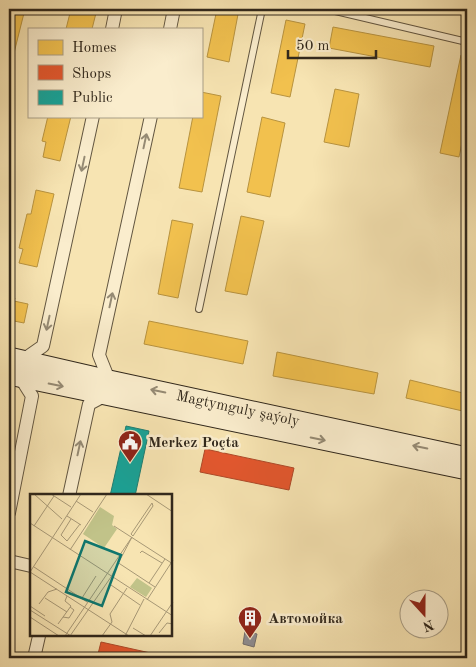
<svg xmlns="http://www.w3.org/2000/svg" width="476" height="667" font-family="'Old Standard TT',serif">
<style>
.homes{fill:#f2c14e;stroke:#b8933f}
.shops{fill:#e4572e;stroke:#ae4928}
.public{fill:#17a398;stroke:#1e7e72}
.industry{fill:#8d8d92;stroke:#716e6e}
.lines{fill:none;stroke-linecap:round;stroke-linejoin:round}
.lane-casing{stroke:#625641;stroke-width:8}
.street-casing{stroke:#625641;stroke-width:14}
.secondary-casing{stroke:#30271b;stroke-width:21}
.lane{stroke:#faedcd;stroke-width:6}
.street{stroke:#faedcd;stroke-width:12}
.secondary{stroke:#faedcd;stroke-width:19}
.oneway{stroke:#958a74}
.labels{text-anchor:middle;stroke-width:5;stroke-linejoin:round;paint-order:stroke}
.street-label{font-size:15px;fill:#30271b;stroke:#faedcd}
.poi-label{font-size:15px;font-weight:bold;fill:#30271b;stroke:#faedcd;text-anchor:start}
.inset-road{fill:none;stroke:#a79876;stroke-width:1}
.view{fill:#0f766e;fill-opacity:0.15;stroke:#0f766e;stroke-width:2.5}
.inset-edge{fill:none;stroke:#30271b;stroke-width:2.5}
</style>
<rect width="100%" height="100%" fill="#f7e4b2"/>
<filter id="stains"><feTurbulence type="fractalNoise" baseFrequency=".004" numOctaves="4"/><feColorMatrix values="0 0 0 0 .2 0 0 0 0 .09 0 0 0 0 .02 0 0 0 .5 -.17"/></filter>
<radialGradient id="worn" r=".72"><stop offset=".6" stop-color="#630" stop-opacity="0"/><stop offset="1" stop-color="#630" stop-opacity=".3"/></radialGradient>
<g class="homes">
<path d="M9 9H25L9 73Z"/>
<path d="M71 9H97L92 29H66Z"/>
<path d="M217 9H239L229 62 207 57Z"/>
<path d="M286 20 305 24 290 97 271 93Z"/>
<path d="M333 27 434 46 430 67 329 48Z"/>
<path d="M461 55 467 57V119L459 157 440 153Z"/>
<path d="M335 89 359 94 349 147 324 142Z"/>
<path d="M201 92 221 96 202 192 179 188 193 116H201Z"/>
<path d="M48 116H71L60 161 43 157 46 142 42 141Z"/>
<path d="M262 117 285 123 270 197 247 192Z"/>
<path d="M36 190 54 194 37 267 19 263 23 249 19 248 27 214H31Z"/>
<path d="M241 216 264 221 247 295 225 291Z"/>
<path d="M172 220 193 224 178 298 158 294Z"/>
<path d="M9 296 15 298 14 301 28 304 24 323 9 320Z"/>
<path d="M149 321 248 341 243 364 144 344Z"/>
<path d="M277 352 378 373 374 394 273 376Z"/>
<path d="M410 380 467 394V412L406 398Z"/>
</g>
<g class="shops">
<path d="M205 449 294 468 289 490 200 472Z"/>
<path d="M101 642 173 658H97Z"/>
</g>
<path class="public" d="M126 426 149 431 135 496H110Z"/>
<path class="industry" d="M245 631 257 634 254 647 243 644Z"/>
<g class="lines">
<g class="lane-casing">
<g id="lane">
<path d="M327 9 467 42"/>
<path d="M199 309 262 9"/>
</g>
</g>
<g class="street-casing">
<g id="street">
<path d="M112 29 116 9"/>
<path d="M170 29 174 9"/>
<path d="M69 496 89 404 106 395 109 380 99 355 151 116"/>
<path d="M9 513 32 396 20 377 23 360 43 346 93 116"/>
<path d="M9 561 31 566"/>
<path d="M34 658 39 636"/>
</g>
</g>
<g class="secondary-casing">
<g id="secondary">
<path d="M9 357 109 380 467 457"/>
<path d="M9 375 467 470"/>
</g>
</g>
<use href="#lane" class="lane"/>
<use href="#street" class="street"/>
<use href="#secondary" class="secondary"/>
</g>
<defs><path id="oneway-shaft" d="M-6 0H5M1.5-3L5.5 0L1.5 3" fill="none" stroke-width="1.6" stroke-linecap="round" stroke-linejoin="round" transform="scale(1.25)"/></defs>
<g class="oneway">
<use href="#oneway-shaft" transform="translate(145 141) rotate(-78)"/>
<use href="#oneway-shaft" transform="translate(83 164) rotate(102)"/>
<use href="#oneway-shaft" transform="translate(111 300) rotate(-78)"/>
<use href="#oneway-shaft" transform="translate(48 323) rotate(102)"/>
<use href="#oneway-shaft" transform="translate(56 385) rotate(11)"/>
<use href="#oneway-shaft" transform="translate(158 391) rotate(-168)"/>
<use href="#oneway-shaft" transform="translate(318 439) rotate(12)"/>
<use href="#oneway-shaft" transform="translate(420 447) rotate(-168)"/>
<use href="#oneway-shaft" transform="translate(79 448) rotate(-78)"/>
</g>
<defs>
<g id="civic-pin" transform="scale(1.25)"><path d="M0 17L-7.5 6A9.5 9.5 0 1 1 7.5 6Z" fill="#8f2418" stroke="#faedcd"/><path d="M-.6-6.5H3V-4.5H.6V-3L4-1V1h2V6H-6V1h2V-1L-.6-3ZM-1.2 2.5V6h2.4V2.5Z" fill="#fff"/></g>
<g id="building-pin" transform="scale(1.25)"><path d="M0 17L-7.5 6A9.5 9.5 0 1 1 7.5 6Z" fill="#8f2418" stroke="#faedcd"/><path d="M-4-6H4V6H1V3H-1V6H-4ZM-2.5-4.3h1.7v1.8h-1.7ZM.8-4.3h1.7v1.8H.8ZM-2.5-1h1.7V.8h-1.7ZM.8-1h1.7V.8H.8Z" fill="#fff"/></g>
</defs>
<g fill-rule="evenodd">
<use href="#civic-pin" x="130" y="442"/>
<use href="#building-pin" x="250" y="618"/>
</g>
<g class="labels">
<g class="street-label">
<text transform="translate(238 408) rotate(12)" y="5">Magtymguly şaýoly</text>
</g>
<g class="poi-label">
<text x="148" y="447">Merkez Poçta</text>
<text x="268" y="623">Автомойка</text>
</g>
</g>
<g transform="translate(30 494)">
<rect width="142" height="142" fill="#f7e4b2"/>
<path d="M70 13 84 22 82 31 87 35 74 54 53 40ZM107 84 122 94 116 103 100 93Z" fill="#c1c389"/>
<path class="inset-road" d="M4 0 32 25M21 0 41 13M116 0 143 18M46 7 63 18M122 9 123 12 103 42 101 40ZM37 22 51 31M41 25 31 41 37 47 50 30M0 29 143 122M4 32 24 2M84 32 143 70M40 56 77 0M110 59 112 57 132 69M87 68 125 93M4 73 57 108M0 78 99 142M0 78 51 0M119 89 135 65M81 91 110 111M15 104 37 118M52 104 66 82M117 106 143 66M9 110 18 98 27 95M0 112 15 122M0 116 41 142M0 123 29 142M33 123 39 124 44 116 40 113M28 130 41 112 35 107 37 102M103 134 116 142M129 139 137 129 143 130M35 142 102 43 81 83 40 142M72 142 82 128 80 120 97 94M95 142 114 105M120 142 143 108"/>
<path class="view" d="M55 47 91 61 72 112 36 98Z"/>
<rect width="142" height="142" class="inset-edge"/>
</g>
<rect width="476" height="667" fill="none" stroke="#f7e4b2" stroke-width="30"/>
<rect x="10" y="10" width="456" height="647" fill="none" stroke="#30271b" stroke-width="2.5"/>
<rect x="15" y="15" width="446" height="637" fill="none" stroke="#30271b"/>
<rect x="28" y="28" width="175" height="90" fill="#faedcd" stroke="#a99e86"/>
<rect x="38" y="40" width="25" height="15" fill="#f2c14e" stroke="#a99e86"/>
<text x="72" y="52" font-size="15" fill="#30271b">Homes</text>
<rect x="38" y="65" width="25" height="15" fill="#e4572e" stroke="#a99e86"/>
<text x="72" y="78" font-size="15" fill="#30271b">Shops</text>
<rect x="38" y="90" width="25" height="15" fill="#17a398" stroke="#a99e86"/>
<text x="72" y="102" font-size="15" fill="#30271b">Public</text>
<g transform="translate(424 614) rotate(159)"><circle r="24" fill="#faedcd" stroke="#a99e86"/>
<path d="M0-4L9 19L0 12L-9 19Z" fill="#8f2418"/>
<text y="-8" font-size="14" font-weight="bold" text-anchor="middle" fill="#30271b">N</text>
</g>
<path d="M288 50v8h88v-8" fill="none" stroke="#30271b" stroke-width="2.5"/>
<text x="296" y="50" font-size="15" fill="#30271b" stroke="#faedcd" stroke-width="4" paint-order="stroke">50 m</text>
<rect width="100%" height="100%" filter="url(#stains)"/>
<rect width="100%" height="100%" fill="url(#worn)"/>
</svg>
